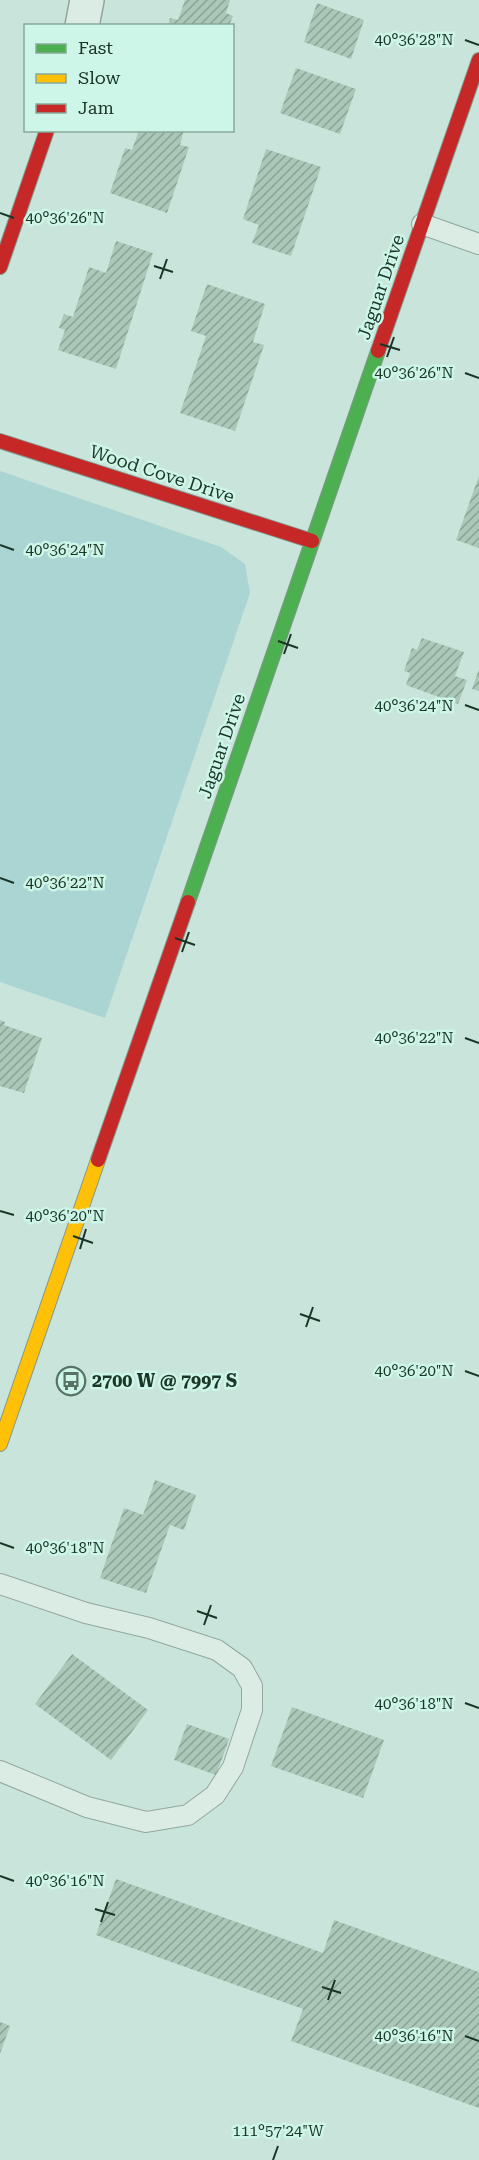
<svg xmlns="http://www.w3.org/2000/svg" width="479" height="2160" font-family="'Roboto Serif',serif">
<style>
.park{fill:#abd5d3}
.building{fill:url(#building-hatch)}
.lines{fill:none;stroke-linecap:round;stroke-linejoin:round}
.lane-casing{stroke:#93a89f;stroke-width:22}
.street-casing{stroke:#93a89f;stroke-width:36}
.fast-casing{stroke:#83988f;stroke-width:16}
.slow-casing{stroke:#83988f;stroke-width:16}
.jam-casing{stroke:#83988f;stroke-width:16}
.lane{stroke:#dbece5;stroke-width:20}
.street{stroke:#dbece5;stroke-width:33}
.fast{stroke:#4caf50;stroke-width:14}
.slow{stroke:#ffc107;stroke-width:14}
.jam{stroke:#c62828;stroke-width:14}
.ticks{fill:none;stroke:#1b3627;stroke-width:2}
.labels{text-anchor:middle;stroke-width:5;stroke-linejoin:round;paint-order:stroke}
.street-label{font-size:18px;fill:#1b3627;stroke:#cdf6e8}
.poi-label{font-size:18px;font-weight:bold;fill:#1b3627;stroke:#cdf6e8;text-anchor:start}
.ticks-label{font-size:15px;text-anchor:middle;fill:#1b3627;stroke:#cdf6e8;stroke-width:5;stroke-linejoin:round;paint-order:stroke}
</style>
<defs>
<pattern id="building-hatch" width="6" height="6" patternUnits="userSpaceOnUse" patternTransform="scale(1.5)"><rect width="6" height="6" fill="#aac7b7"/><path d="M-1 1l2-2M0 6l6-6M5 7l2-2" fill="none" stroke="#8aa295"/></pattern>
</defs>
<rect width="100%" height="100%" fill="#c9e4da"/>
<path class="park" d="M0 471 221 547 245 564 250 593 105 1018 0 982Z"/>
<g class="building">
<path d="M185 0H230L226 13 233 16 229 26H168L170 18 178 20Z"/>
<path d="M317 3 364 20 351 59 304 42Z"/>
<path d="M296 68 356 89 340 134 280 113Z"/>
<path d="M139 130H184L180 145 189 147 167 213 110 193 125 148 132 150Z"/>
<path d="M266 149 321 167 291 256 252 243 259 225 243 219Z"/>
<path d="M116 241 153 253 116 369 58 350 65 330 59 328 64 314 73 317 89 267 106 273Z"/>
<path d="M207 284 265 304 253 342 264 345 235 431 180 413 206 336 191 331Z"/>
<path d="M479 476V548L456 540Z"/>
<path d="M422 638 464 652 455 676 467 680 458 704 406 685 410 673 404 671 412 648 417 650Z"/>
<path d="M479 669V691L472 689Z"/>
<path d="M0 1020 5 1022 4 1025 42 1038 24 1093 0 1086Z"/>
<path d="M155 1480 196 1495 184 1530 170 1525 146 1593 100 1578 124 1508 143 1515Z"/>
<path d="M72 1654 148 1710 111 1760 35 1704Z"/>
<path d="M292 1707 384 1740 363 1798 271 1766Z"/>
<path d="M187 1724 229 1739 216 1775 174 1760Z"/>
<path d="M116 1879 323 1953 334 1920 479 1972V2108L291 2041 303 2009 96 1935Z"/>
<path d="M0 2022 10 2026 0 2054Z"/>
</g>
<g class="lines">
<g class="lane-casing">
<g id="lane">
<path d="M422 224 479 244"/>
<path d="M0 1584 86 1613 149 1628 217 1650 242 1668 252 1686V1710L233 1767 215 1795 188 1815 146 1822 87 1807 0 1771"/>
</g>
</g>
<g class="street-casing">
<path id="street" d="M82 26 87 0"/>
</g>
<g class="fast-casing">
<path id="fast" d="M188 902 378 351"/>
</g>
<g class="slow-casing">
<path id="slow" d="M0 1444 98 1160"/>
</g>
<g class="jam-casing">
<g id="jam">
<path d="M0 267 47 130"/>
<path d="M378 351 479 60"/>
<path d="M0 441 312 541"/>
<path d="M98 1160 188 902"/>
</g>
</g>
<use href="#lane" class="lane"/>
<use href="#street" class="street"/>
<use href="#fast" class="fast"/>
<use href="#slow" class="slow"/>
<use href="#jam" class="jam"/>
</g>
<path class="ticks" d="M465 40 479 45M0 213 14 218M154 266 173 272M160 279 167 259M380 344 400 350M387 357 394 337M465 373 479 378M0 545 14 550M278 641 298 648M284 654 291 634M465 705 479 710M0 878 14 883M175 938 195 945M182 952 189 932M465 1038 479 1043M0 1211 14 1215M73 1236 93 1243M80 1249 86 1229M300 1314 320 1321M306 1327 313 1307M465 1371 479 1376M0 1543 14 1548M197 1611 217 1618M204 1625 211 1605M465 1703 479 1708M0 1876 14 1881M95 1909 115 1915M101 1922 108 1902M322 1987 341 1993M328 2000 335 1980M465 2036 479 2041M273 2160 278 2146"/>
<defs>
<g id="bus-ring" transform="scale(1.5)"><circle r="9.5" fill="#cdf6e8" stroke="#587366" stroke-width="1.5"/><path d="M-5-6H5V4H4V6H2V4H-2V6H-4V4H-5ZM-3.5-4V0h7V-4ZM-3.5 1.2v1.5H-2V1.2ZM2 1.2v1.5H3.5V1.2Z" fill="#587366"/></g>
</defs>
<g fill-rule="evenodd">
<use href="#bus-ring" x="71" y="1381"/>
</g>
<g class="labels">
<g class="street-label">
<text transform="translate(381 287) rotate(-71)" y="6">Jaguar Drive</text>
<text transform="translate(162 474) rotate(18)" y="6">Wood Cove Drive</text>
<text transform="translate(222 746) rotate(-71)" y="6">Jaguar Drive</text>
</g>
<g class="poi-label">
<text x="92" y="1387">2700 W @ 7997 S</text>
</g>
</g>
<g class="ticks-label">
<text x="414" y="45">40°36'28"N</text>
<text x="65" y="223">40°36'26"N</text>
<text x="414" y="378">40°36'26"N</text>
<text x="65" y="555">40°36'24"N</text>
<text x="414" y="711">40°36'24"N</text>
<text x="65" y="888">40°36'22"N</text>
<text x="414" y="1043">40°36'22"N</text>
<text x="65" y="1221">40°36'20"N</text>
<text x="414" y="1376">40°36'20"N</text>
<text x="65" y="1553">40°36'18"N</text>
<text x="414" y="1709">40°36'18"N</text>
<text x="65" y="1886">40°36'16"N</text>
<text x="414" y="2041">40°36'16"N</text>
<text x="278" y="2136">111°57'24"W</text>
</g>
<rect x="24" y="24" width="210" height="108" fill="#cdf6e8" stroke="#86a99b" stroke-width="1.5"/>
<rect x="36" y="44" width="30" height="9" fill="#4caf50" stroke="#86a99b" stroke-width="1.5"/>
<text x="78" y="54" font-size="18" fill="#1b3627">Fast</text>
<rect x="36" y="74" width="30" height="9" fill="#ffc107" stroke="#86a99b" stroke-width="1.5"/>
<text x="78" y="84" font-size="18" fill="#1b3627">Slow</text>
<rect x="36" y="104" width="30" height="9" fill="#c62828" stroke="#86a99b" stroke-width="1.5"/>
<text x="78" y="114" font-size="18" fill="#1b3627">Jam</text>
</svg>
